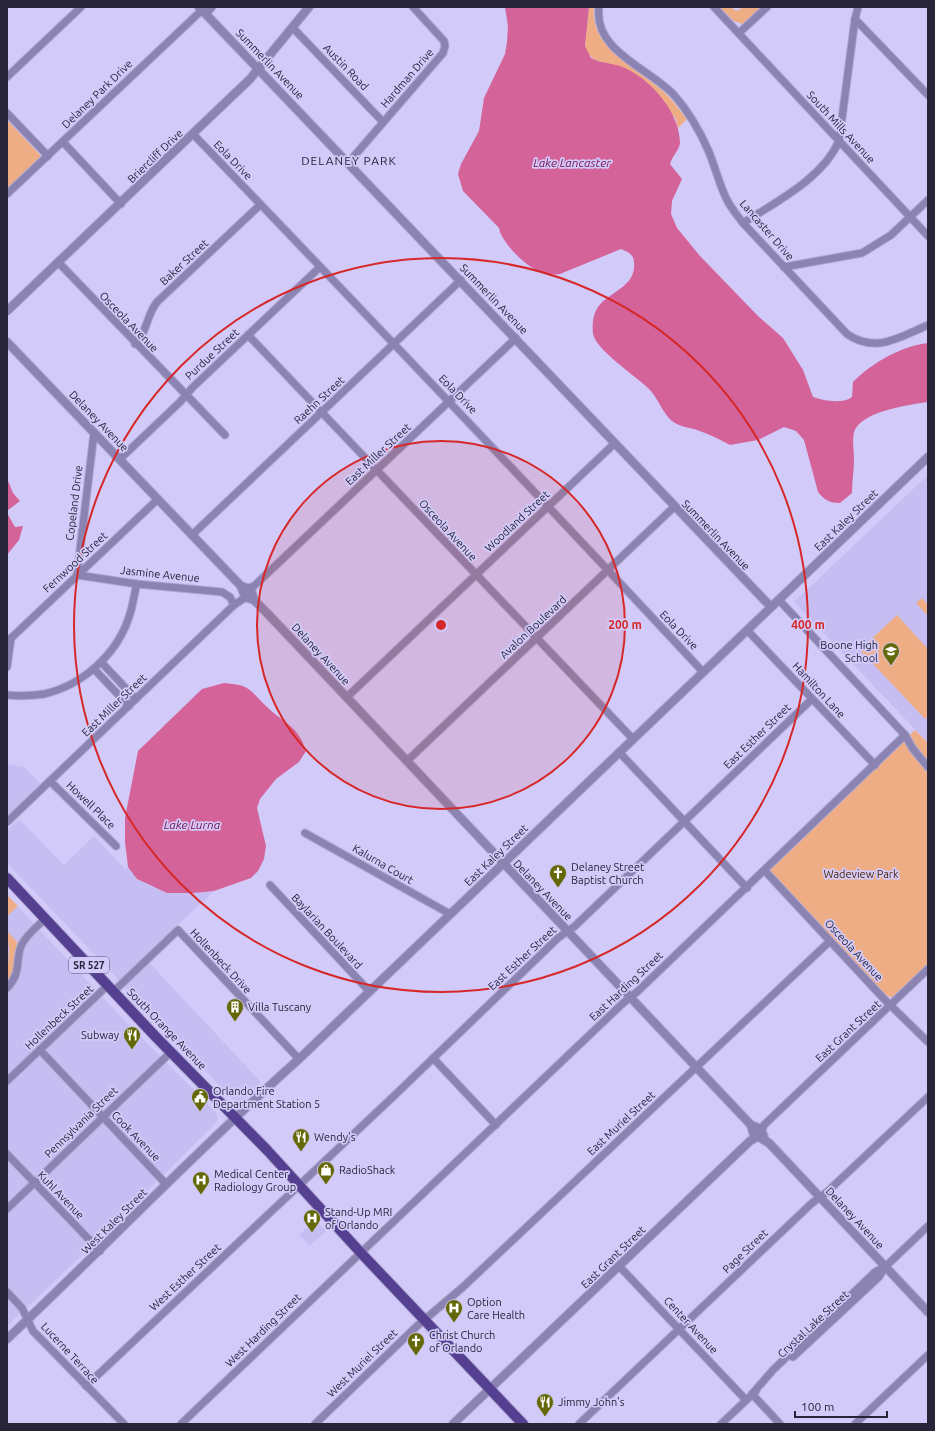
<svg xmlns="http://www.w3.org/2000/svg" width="935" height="1431" font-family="Ubuntu,sans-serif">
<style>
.built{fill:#c6bef2}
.green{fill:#efad86}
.water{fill:#d4639a}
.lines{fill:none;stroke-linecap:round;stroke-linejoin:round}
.minor-casing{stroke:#b0a9d3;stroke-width:9}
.tertiary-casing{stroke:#b0a9d3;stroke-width:10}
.primary-casing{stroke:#b0a9d3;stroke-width:12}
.minor{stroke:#8b84b2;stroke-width:7}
.tertiary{stroke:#8b84b2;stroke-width:8}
.primary{stroke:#543f91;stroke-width:10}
.ring{fill:none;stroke:#d62828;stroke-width:2}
.labels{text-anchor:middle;stroke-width:3.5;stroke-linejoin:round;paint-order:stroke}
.shield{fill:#d2cbfa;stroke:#5a5573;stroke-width:1}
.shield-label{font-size:10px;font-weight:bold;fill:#272339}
.street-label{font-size:11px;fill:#272339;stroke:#d2cbfa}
.poi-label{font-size:11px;fill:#272339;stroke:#d2cbfa;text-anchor:start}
.park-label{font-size:11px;fill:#4e2507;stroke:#d2cbfa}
.neighbourhood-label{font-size:12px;letter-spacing:1px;fill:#272339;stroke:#d2cbfa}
.water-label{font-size:12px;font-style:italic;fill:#7a114d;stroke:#d2cbfa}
.centre{fill:#d62828;stroke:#d2cbfa;stroke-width:2}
.ring-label{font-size:12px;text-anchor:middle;font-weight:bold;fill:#d62828;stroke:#d2cbfa;stroke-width:3.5;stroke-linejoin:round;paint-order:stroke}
</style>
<rect width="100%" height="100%" fill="#d2cbfa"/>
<g class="built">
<path d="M928 475V743L794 602Z"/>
<path d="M7 764 24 767 41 784 7 816Z"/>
<path d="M19 819 64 865 94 836 125 869 128 867 137 879 146 884 167 893H193L214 891 144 957 261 1082 239 1106 7 863V830Z"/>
<path d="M7 895 128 1024 215 1111 218 1119 215 1124 98 1240 7 1326Z"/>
<path d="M315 1220 326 1231 310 1246 299 1235Z"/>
</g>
<g class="green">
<path d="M589 7H594C590 47 633 65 658 87 670 96 678 108 687 119L678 128 675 117 616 66 595 60 588 54 585 46Z"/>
<path d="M719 7H730L737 11 743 7H761L743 24 734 21Z"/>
<path d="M7 120 42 157 7 191Z"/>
<path d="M922 598 928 605V616L916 603Z"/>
<path d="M897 615 928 649V717L925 719 860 650Z"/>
<path d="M915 730 928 743V964L893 997 885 996 770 873 772 867Z"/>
<path d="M7 895 18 906 7 916Z"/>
<path d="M7 931 17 942 15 967 7 982 9 949Z"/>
</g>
<g class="water">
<path d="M505 7H589L585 46 591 58C602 64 616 63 627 69 652 81 680 113 680 143 679 151 672 156 670 164L682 179 672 201 671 214 677 228 700 256 758 316 783 338 803 370 813 397C824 401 843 404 852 397L853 382C872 363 901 346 928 343V402C909 405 861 411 854 432 852 441 854 450 854 459 854 470 852 482 852 493L840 503C830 503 824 500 818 492L804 440 796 431 784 427 758 440 730 445C719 439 709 434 697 430 688 427 680 427 672 421 663 414 658 398 649 389 637 377 596 350 593 334 592 325 593 314 598 307 610 291 636 287 634 263 634 254 628 252 621 249L560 274C553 275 547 274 541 272 527 268 501 242 499 228L463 191 458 174 461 164 479 131 484 98 505 54 507 42 508 26Z"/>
<path d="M7 478 13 493 20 501 7 511Z"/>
<path d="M7 513 15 527 23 526 19 540 7 555Z"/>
<path d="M224 683C231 684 239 684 245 687 253 691 259 700 266 706 283 723 298 725 306 751L299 762 276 779 260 799 257 808 266 846 264 859 258 871 251 878 214 891 193 893H167L137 879 128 867 125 842V818L138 751 202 689Z"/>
</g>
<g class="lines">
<g class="minor-casing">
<g id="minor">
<path d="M599 7C593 51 649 68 674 95 689 112 700 131 709 152 715 167 719 183 726 198 730 207 737 215 743 223L847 334C876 354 900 337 928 325"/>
<path d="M714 7 928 236"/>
<path d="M206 14 212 7"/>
<path d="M855 19 928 95"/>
<path d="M293 28 383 122"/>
<path d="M739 33 767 7"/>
<path d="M7 77 81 7"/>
<path d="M7 113 48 156"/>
<path d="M193 134C364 312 535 491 703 672"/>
<path d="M63 142 121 204"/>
<path d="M349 162 443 53 445 46 444 41 413 7"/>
<path d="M7 194 202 10"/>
<path d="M743 223C776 202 823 178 839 141L855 19 858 7"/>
<path d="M58 262 225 435"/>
<path d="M784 267 862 253 891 235 928 200"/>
<path d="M248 335 633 739"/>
<path d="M135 344C148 331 146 316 157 302L260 205"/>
<path d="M120 459 180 402 192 388 320 267"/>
<path d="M192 535 461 280"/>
<path d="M77 575 137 584 222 592 230 597 234 605"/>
<path d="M77 575 94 433"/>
<path d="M248 588 254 586 516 338"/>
<path d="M779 600 905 735 913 749 928 767"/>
<path d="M747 630 875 765"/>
<path d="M7 642 158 499"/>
<path d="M101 662 136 699"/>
<path d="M7 667 11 638"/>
<path d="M94 669 129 706"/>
<path d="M7 695C19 696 31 696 44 694 83 685 117 654 129 617 133 606 134 594 137 584"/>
<path d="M347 697 615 443"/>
<path d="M619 752 747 888"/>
<path d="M407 761 674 507"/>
<path d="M50 781 116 846"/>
<path d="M7 822 234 605 246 597"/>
<path d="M305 833 450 914"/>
<path d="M765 871 884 999 928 1042"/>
<path d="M270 885 369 991"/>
<path d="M7 988C23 971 14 961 22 944 27 934 38 926 46 918"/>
<path d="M114 991 178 930 299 1059"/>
<path d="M40 1050 166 1184"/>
<path d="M433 1058 496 1125"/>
<path d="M7 1081 108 985"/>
<path d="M762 1130 764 1125 928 969"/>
<path d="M7 1154 100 1251"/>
<path d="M7 1209 171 1052"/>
<path d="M619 1266 746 1400"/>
<path d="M7 1292 22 1308 33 1331 124 1424"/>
<path d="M793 1357 879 1277 885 1267"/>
<path d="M86 1386 396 1094 558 938 575 926 812 699"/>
<path d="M752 1394 773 1370 875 1272 885 1267 928 1226"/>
<path d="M752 1394 780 1424"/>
<path d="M181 1424 622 1004 638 991 905 735"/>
<path d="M315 1424 417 1326 463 1287 830 941"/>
<path d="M579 1424 812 1203 827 1192 928 1097"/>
<path d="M721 1424 756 1391"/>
<path d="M855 1424 928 1355"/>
</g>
</g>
<g class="tertiary-casing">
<g id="tertiary">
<path d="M199 7 771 607"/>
<path d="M7 311 250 79 309 7"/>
<path d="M7 342 241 586 245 597 254 600 267 613 751 1125 754 1136 759 1137 769 1143 928 1312"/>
<path d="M241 586 251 589 254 600"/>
<path d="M751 1125 761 1129 765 1140"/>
<path d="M7 1339C105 1247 198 1149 299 1059L928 457"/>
<path d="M453 1424 750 1141 757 1137"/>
</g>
</g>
<g class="primary-casing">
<path id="primary" d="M7 878 155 1036 267 1150 361 1253 523 1424"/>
</g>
<use href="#minor" class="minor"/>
<use href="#tertiary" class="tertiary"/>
<use href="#primary" class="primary"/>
</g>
<circle cx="441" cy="625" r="184" fill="#d62828" fill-opacity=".12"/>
<g class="ring">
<circle cx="441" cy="625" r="184"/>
<circle cx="441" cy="625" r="367"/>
</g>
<defs>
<g id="school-pin" transform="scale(0.9)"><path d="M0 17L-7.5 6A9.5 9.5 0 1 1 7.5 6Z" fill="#656806" stroke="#d2cbfa"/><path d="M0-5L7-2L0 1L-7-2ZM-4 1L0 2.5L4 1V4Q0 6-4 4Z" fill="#fff"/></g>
<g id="church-pin" transform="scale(0.9)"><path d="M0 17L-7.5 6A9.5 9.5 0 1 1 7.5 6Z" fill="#656806" stroke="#d2cbfa"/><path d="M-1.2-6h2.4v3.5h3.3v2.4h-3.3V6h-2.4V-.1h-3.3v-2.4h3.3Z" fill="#fff"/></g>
<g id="building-pin" transform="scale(0.9)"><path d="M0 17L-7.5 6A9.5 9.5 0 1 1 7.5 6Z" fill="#656806" stroke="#d2cbfa"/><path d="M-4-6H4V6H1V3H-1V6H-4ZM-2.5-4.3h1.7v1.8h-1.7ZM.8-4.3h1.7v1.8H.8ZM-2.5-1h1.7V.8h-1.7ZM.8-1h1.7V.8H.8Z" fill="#fff"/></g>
<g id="restaurant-pin" transform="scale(0.9)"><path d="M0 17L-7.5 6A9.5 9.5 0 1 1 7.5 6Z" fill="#656806" stroke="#d2cbfa"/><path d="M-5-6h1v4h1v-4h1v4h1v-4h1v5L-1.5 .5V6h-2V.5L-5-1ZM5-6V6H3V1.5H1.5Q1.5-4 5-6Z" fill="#fff"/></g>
<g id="civic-pin" transform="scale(0.9)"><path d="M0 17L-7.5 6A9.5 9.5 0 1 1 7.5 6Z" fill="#656806" stroke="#d2cbfa"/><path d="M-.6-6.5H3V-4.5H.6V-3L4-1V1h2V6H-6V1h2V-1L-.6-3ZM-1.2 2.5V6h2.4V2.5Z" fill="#fff"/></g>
<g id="shop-pin" transform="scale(0.9)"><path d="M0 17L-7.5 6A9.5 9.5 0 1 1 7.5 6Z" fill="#656806" stroke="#d2cbfa"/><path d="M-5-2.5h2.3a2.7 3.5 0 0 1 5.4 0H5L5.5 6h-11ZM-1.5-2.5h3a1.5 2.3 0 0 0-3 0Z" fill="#fff"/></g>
<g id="hospital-pin" transform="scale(0.9)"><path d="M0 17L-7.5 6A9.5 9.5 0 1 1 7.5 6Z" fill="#656806" stroke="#d2cbfa"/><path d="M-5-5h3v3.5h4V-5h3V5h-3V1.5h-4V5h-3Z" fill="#fff"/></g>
</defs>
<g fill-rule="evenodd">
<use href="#school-pin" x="891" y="651"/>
<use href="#church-pin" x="558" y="873"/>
<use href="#building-pin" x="235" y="1007"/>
<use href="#restaurant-pin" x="132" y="1035"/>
<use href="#civic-pin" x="200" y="1097"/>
<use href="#restaurant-pin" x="301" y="1137"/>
<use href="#shop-pin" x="326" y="1170"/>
<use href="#hospital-pin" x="201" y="1180"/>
<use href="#hospital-pin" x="312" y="1218"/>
<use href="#hospital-pin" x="454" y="1308"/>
<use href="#church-pin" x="416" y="1341"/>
<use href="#restaurant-pin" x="545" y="1402"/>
</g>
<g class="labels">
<rect class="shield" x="69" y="957" width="40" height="16" rx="3"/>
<g class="shield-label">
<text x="89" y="969">SR 527</text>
</g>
<g class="street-label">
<text transform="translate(270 64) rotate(46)" y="4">Summerlin Avenue</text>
<text transform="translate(346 67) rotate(46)" y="4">Austin Road</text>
<text transform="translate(407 78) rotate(-49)" y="4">Hardman Drive</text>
<text transform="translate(97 94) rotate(-44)" y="4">Delaney Park Drive</text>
<text transform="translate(841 127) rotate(47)" y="4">South Mills Avenue</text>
<text transform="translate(155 156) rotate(-44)" y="4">Briercliff Drive</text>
<text transform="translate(233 160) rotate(46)" y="4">Eola Drive</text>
<text transform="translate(767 230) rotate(49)" y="4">Lancaster Drive</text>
<text transform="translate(184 262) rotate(-43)" y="4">Baker Street</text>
<text transform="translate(494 299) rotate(46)" y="4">Summerlin Avenue</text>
<text transform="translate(129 322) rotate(46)" y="4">Osceola Avenue</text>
<text transform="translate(212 354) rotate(-43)" y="4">Purdue Street</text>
<text transform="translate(458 394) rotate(46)" y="4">Eola Drive</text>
<text transform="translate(319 400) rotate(-43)" y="4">Raehn Street</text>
<text transform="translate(99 421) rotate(46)" y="4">Delaney Avenue</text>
<text transform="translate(378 454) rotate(-43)" y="4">East Miller Street</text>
<text transform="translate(74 503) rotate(-83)" y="4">Copeland Drive</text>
<text transform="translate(846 520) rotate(-44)" y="4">East Kaley Street</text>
<text transform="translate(517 521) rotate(-43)" y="4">Woodland Street</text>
<text transform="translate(448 530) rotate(47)" y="4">Osceola Avenue</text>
<text transform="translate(716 535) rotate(46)" y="4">Summerlin Avenue</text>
<text transform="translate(75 562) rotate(-43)" y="4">Fernwood Street</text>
<text transform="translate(160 574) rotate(6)" y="4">Jasmine Avenue</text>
<text transform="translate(533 627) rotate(-43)" y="4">Avalon Boulevard</text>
<text transform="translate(679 630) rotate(46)" y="4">Eola Drive</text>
<text transform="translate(321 654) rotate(47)" y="4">Delaney Avenue</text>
<text transform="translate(819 690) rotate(47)" y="4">Hamilton Lane</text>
<text transform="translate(114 705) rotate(-44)" y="4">East Miller Street</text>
<text transform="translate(757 736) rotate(-44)" y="4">East Esther Street</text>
<text transform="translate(91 805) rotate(44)" y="4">Howell Place</text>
<text transform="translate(496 855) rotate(-44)" y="4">East Kaley Street</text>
<text transform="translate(383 864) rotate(30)" y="4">Kalurna Court</text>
<text transform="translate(543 890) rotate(46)" y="4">Delaney Avenue</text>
<text transform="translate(327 931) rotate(47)" y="4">Baylarian Boulevard</text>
<text transform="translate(854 950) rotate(47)" y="4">Osceola Avenue</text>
<text transform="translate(522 958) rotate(-43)" y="4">East Esther Street</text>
<text transform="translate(221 961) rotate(47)" y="4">Hollenbeck Drive</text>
<text transform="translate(626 986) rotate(-43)" y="4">East Harding Street</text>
<text transform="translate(59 1017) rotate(-43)" y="4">Hollenbeck Street</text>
<text transform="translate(167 1029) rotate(46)" y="4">South Orange Avenue</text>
<text transform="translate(848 1031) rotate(-43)" y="4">East Grant Street</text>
<text transform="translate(81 1122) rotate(-44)" y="4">Pennsylvania Street</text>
<text transform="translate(621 1123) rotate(-43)" y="4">East Muriel Street</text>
<text transform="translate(136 1136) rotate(46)" y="4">Cook Avenue</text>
<text transform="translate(61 1195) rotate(46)" y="4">Kuhl Avenue</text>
<text transform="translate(855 1218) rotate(47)" y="4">Delaney Avenue</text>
<text transform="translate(114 1221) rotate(-45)" y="4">West Kaley Street</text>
<text transform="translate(745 1251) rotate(-44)" y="4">Page Street</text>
<text transform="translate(613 1257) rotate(-44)" y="4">East Grant Street</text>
<text transform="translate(185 1277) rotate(-43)" y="4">West Esther Street</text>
<text transform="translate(813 1324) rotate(-43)" y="4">Crystal Lake Street</text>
<text transform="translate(691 1325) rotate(47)" y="4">Center Avenue</text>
<text transform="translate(263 1330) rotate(-44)" y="4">West Harding Street</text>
<text transform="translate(70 1353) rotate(47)" y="4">Lucerne Terrace</text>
<text transform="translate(362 1363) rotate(-44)" y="4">West Muriel Street</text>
</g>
<g class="poi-label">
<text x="878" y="649" text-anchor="end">Boone High<tspan x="878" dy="13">School</tspan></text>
<text x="571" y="871">Delaney Street<tspan x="571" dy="13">Baptist Church</tspan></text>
<text x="248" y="1011">Villa Tuscany</text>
<text x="119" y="1039" text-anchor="end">Subway</text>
<text x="213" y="1095">Orlando Fire<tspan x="213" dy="13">Department Station 5</tspan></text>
<text x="314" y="1141">Wendy's</text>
<text x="339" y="1174">RadioShack</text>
<text x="214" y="1178">Medical Center<tspan x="214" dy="13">Radiology Group</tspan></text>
<text x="325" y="1216">Stand-Up MRI<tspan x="325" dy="13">of Orlando</tspan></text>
<text x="467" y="1306">Option<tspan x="467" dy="13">Care Health</tspan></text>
<text x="429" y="1339">Christ Church<tspan x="429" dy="13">of Orlando</tspan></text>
<text x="558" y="1406">Jimmy John's</text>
</g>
<g class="park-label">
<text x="861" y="878">Wadeview Park</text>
</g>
<g class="neighbourhood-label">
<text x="349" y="165">DELANEY PARK</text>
</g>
<g class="water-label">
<text x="572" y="167">Lake Lancaster</text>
<text x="192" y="829">Lake Lurna</text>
</g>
</g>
<circle cx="441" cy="625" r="6" class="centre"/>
<g class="ring-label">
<text x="625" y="629">200 m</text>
<text x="808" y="629">400 m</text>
</g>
<rect width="935" height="1431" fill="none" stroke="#272339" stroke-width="16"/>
<path d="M795 1411v6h92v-6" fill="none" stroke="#272339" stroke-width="2"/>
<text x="801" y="1411" font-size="12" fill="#272339" stroke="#d2cbfa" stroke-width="3" paint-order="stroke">100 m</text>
</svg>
